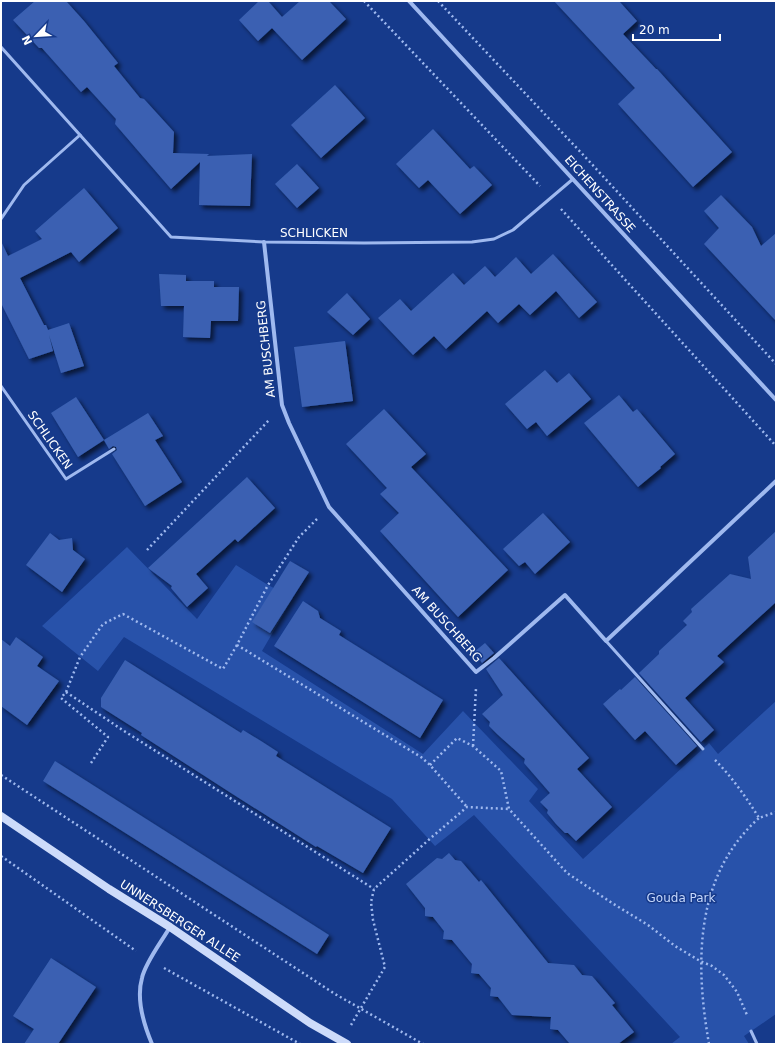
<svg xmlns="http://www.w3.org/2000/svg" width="777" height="1045" font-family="'DejaVu Sans',sans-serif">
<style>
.green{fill:#2852aa}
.building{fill:#3a61b2;filter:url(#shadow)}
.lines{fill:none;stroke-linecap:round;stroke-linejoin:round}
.path{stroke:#9fb9ef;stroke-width:2.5;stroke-dasharray:2 3;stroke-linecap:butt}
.lane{stroke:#9fb9ef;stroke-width:3}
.street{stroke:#9fb9ef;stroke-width:4}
.secondary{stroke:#cddbfa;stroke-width:8}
.labels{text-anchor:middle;stroke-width:3;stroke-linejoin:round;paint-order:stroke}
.street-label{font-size:12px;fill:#fff;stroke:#163a8b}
.park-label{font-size:12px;fill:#c5d7fb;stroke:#163a8b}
</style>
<defs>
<filter id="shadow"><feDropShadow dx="3.5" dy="3.5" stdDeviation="2" flood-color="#0009"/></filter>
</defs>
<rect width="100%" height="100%" fill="#163a8b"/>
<path class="green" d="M127 547 197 619 236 565 268 585 293 598 262 651 423 754 463 711 538 789 529 801 583 859 709 743 718 754 776 701V1014L744 1036 749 1044H671L680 1037 474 815 435 846 392 799 124 637 98 671 42 626Z"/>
<g class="building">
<path d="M35 1H66L84 21 118 63 114 66 140 98 144 99 174 132 173 153 209 154 207 156 252 154 250 206 199 205 200 162 171 189 115 124 116 119 87 87 81 92 42 48H39L13 20Z"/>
<path d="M259 1H268L282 17 300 1H329L346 19 302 60 272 28 258 41 239 20Z"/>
<path d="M554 1H619L637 21 623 34 656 69H657L732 152 693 187 618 104 635 88Z"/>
<path d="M335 85 365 118 321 158 291 125Z"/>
<path d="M433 129 470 169 474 166 492 185 460 214 428 180 419 188 396 164Z"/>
<path d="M297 164 319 188 297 208 275 184Z"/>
<path d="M84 188 118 228 79 262 71 252 20 278 44 325H46L48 330 69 323 84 366 61 373 49 335 53 351 29 359 1 303V241L8 256 42 239 35 231Z"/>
<path d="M721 195 752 227 761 246 776 233V321L704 244 719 228 704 211Z"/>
<path d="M553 254 597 302 579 318 556 291 530 315 519 304 498 323 487 311 446 349 434 336 413 355 378 318 400 299 411 311 453 273 464 285 485 266 495 277 516 257 531 274Z"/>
<path d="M159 274 186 275V281H214V287H239L238 321H211L210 338 183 337 184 306H161Z"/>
<path d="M347 293 370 319 353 335 327 312Z"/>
<path d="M345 341 353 401 302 407 294 347Z"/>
<path d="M545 370 557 383 569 373 591 399 547 436 536 422 527 429 505 404Z"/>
<path d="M619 395 633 412 637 409 675 454 660 467 661 468 638 487 584 423Z"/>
<path d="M76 397 104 440 148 413 163 436 155 440 182 482 145 506 112 454 117 450 116 447 113 446 109 449 104 440 78 457 51 413Z"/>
<path d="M384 409 426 454 411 467 508 570 458 617 380 531 399 513 380 494 387 488 346 444Z"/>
<path d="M247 477 275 508 238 542 235 539 196 574 208 588 187 607 171 588 172 586 148 568Z"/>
<path d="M543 513 570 542 535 574 525 562 519 566 503 549Z"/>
<path d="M776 531V602L717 656 724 662 685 698 714 730 701 742 639 673 659 654V651L687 625 683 621 692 612 691 609 730 574 751 579 748 557Z"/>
<path d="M50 533 59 540 72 538 73 550 85 559 62 592 26 565Z"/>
<path d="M290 561 309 572 270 633 252 622Z"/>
<path d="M303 601 318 611 320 618 341 631 339 635 443 700 420 738 274 646Z"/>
<path d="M16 637 43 657 37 666 59 681 27 725 1 706V639L10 646Z"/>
<path d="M485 643 494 653 482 663 474 652Z"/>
<path d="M499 658 589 758 577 769 612 807 576 841 568 833H565L556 824 547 813 548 810 540 802 550 793 524 763 525 759 497 734 489 726 490 722 482 714 503 695 486 669Z"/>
<path d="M125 660 241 733 243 730 261 741 278 752 276 756 391 828 363 873 317 846 316 847 231 793 141 735 142 733 101 707V698Z"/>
<path d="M635 677 697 746 676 765 645 731 635 740 603 704 620 689 621 690Z"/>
<path d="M55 761 329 935 317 954 43 781Z"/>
<path d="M449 853 455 860 461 861 479 882 481 880 548 963 574 965 582 975 592 976 615 1003 612 1005 634 1032 618 1044H570L558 1030 550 1029 551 1017 512 1015 498 997 490 996 491 988 479 974 471 973 472 964 452 940 443 939 444 931 433 917 425 916V908L406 884 437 858 442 859Z"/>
<path d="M51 958 96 987 58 1044H24L34 1029 13 1016Z"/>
</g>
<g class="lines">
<g class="path">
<path d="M364 1 540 186"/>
<path d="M438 1 588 160 776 364"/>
<path d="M561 209 776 446"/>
<path d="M317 519 299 537 268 585 237 645 421 757 430 765 467 807"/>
<path d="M147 550 270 419"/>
<path d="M66 692 124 731 374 889"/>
<path d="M473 746 476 688"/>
<path d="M715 760C732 777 746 797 759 818L776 812"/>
<path d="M91 763 108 737 61 698 66 692 80 657 103 624 123 614 223 669 237 645"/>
<path d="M430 765 457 738 473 746 501 771 509 809 567 873 612 903 648 925 675 946 700 961 712 966 724 975 737 992 747 1015"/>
<path d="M1 775 335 994 423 1044"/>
<path d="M1 856 136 951"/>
<path d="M164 968 300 1044"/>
<path d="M351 1025 385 967 373 920 371 902 374 889 433 836 467 807 509 809"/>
<path d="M709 1044C695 964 694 876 759 818"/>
</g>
<g class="lane">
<path d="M1 47 80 135"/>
<path d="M1 219 24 185 80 135 171 237 264 242 364 243 472 242 494 239 513 230 573 179"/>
<path d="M1 386 66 479 114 449"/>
<path d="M606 641 703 749"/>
<path d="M751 1031 757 1044"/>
</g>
<g class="street">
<path d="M409 1 776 400"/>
<path d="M264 242 282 405 289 423 329 507 476 672 494 658 565 595 606 641 776 481"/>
<path d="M152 1044C144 1025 136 999 142 978 145 963 162 941 170 927"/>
</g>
<path class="secondary" d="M1 816 109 889 170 927 310 1023 347 1044"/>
</g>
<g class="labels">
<g class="street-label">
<text transform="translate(600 194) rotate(48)" y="4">EICHENSTRASSE</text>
<text x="314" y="237">SCHLICKEN</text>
<text transform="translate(266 349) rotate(-96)" y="4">AM BUSCHBERG</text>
<text transform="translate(50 440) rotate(55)" y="4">SCHLICKEN</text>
<text transform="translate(447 624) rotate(48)" y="4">AM BUSCHBERG</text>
<text transform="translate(180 921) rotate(33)" y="4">UNNERSBERGER ALLEE</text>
</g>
<g class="park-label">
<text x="681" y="902">Gouda Park</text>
</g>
</g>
<rect width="777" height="1045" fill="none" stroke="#ffffff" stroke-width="4"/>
<g transform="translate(36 36) rotate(245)" stroke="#163a8b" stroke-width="3" paint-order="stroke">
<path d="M0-3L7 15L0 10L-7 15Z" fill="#ffffff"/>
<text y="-6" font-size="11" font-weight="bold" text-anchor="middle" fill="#ffffff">N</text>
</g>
<path d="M633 34v6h87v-6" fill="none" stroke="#ffffff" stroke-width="2"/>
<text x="639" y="34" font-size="12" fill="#ffffff" stroke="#163a8b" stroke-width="3" paint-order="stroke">20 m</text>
</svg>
